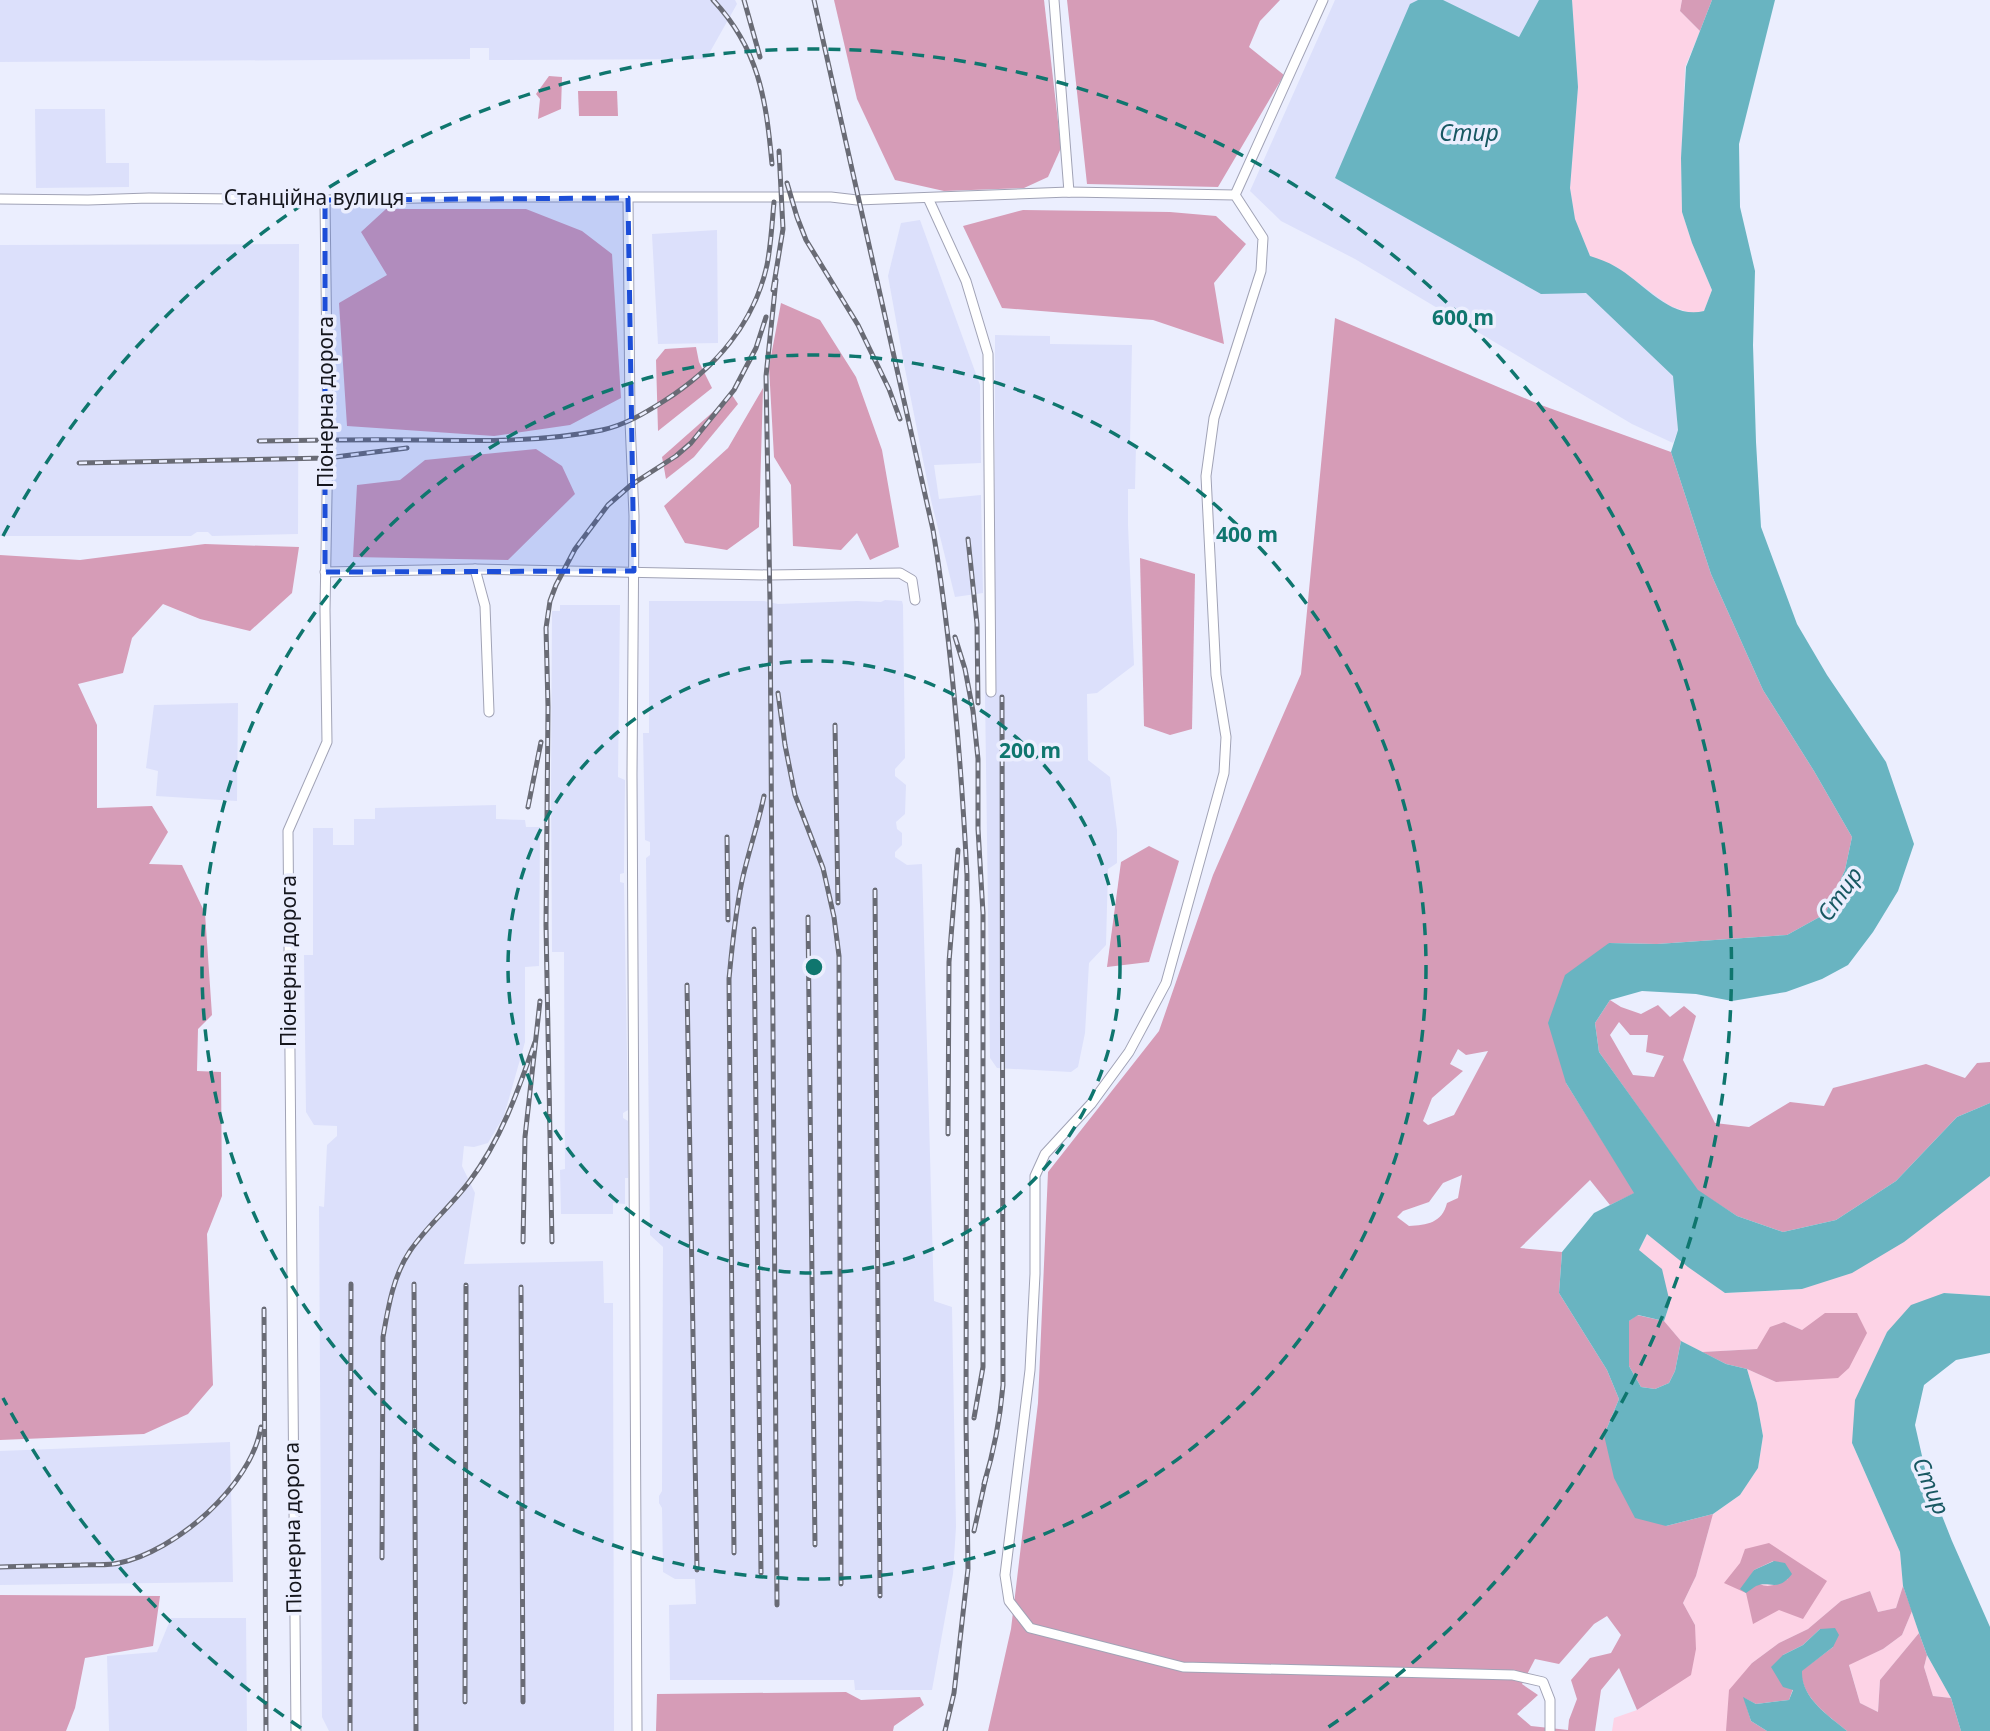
<svg xmlns="http://www.w3.org/2000/svg" width="1990" height="1731" font-family="'Noto Sans',sans-serif">
<style>
.built{fill:#dce0fb}
.green{fill:#fdd3e6}
.forest{fill:#d69cb7;fill-rule:evenodd}
.water{fill:#69b4c1}
.lines{fill:none;stroke-linecap:round;stroke-linejoin:round}
.minor-casing{stroke:#a1a3b6;stroke-width:11}
.minor{stroke:#fff;stroke-width:9}
.rail-casing{stroke:#696b75;stroke-width:5}
.rail{stroke:#ebeefe;stroke-width:2.5;stroke-dasharray:8;stroke-linecap:butt}
.marked{fill:#1d4ed8;fill-opacity:0.2;stroke:#1d4ed8;stroke-width:5;stroke-dasharray:14 9;stroke-linejoin:round}
.ring{fill:none;stroke:#0f766e;stroke-width:3.5;stroke-dasharray:12 9}
.labels{text-anchor:middle;stroke-width:7;stroke-linejoin:round;paint-order:stroke}
.street-label{font-size:21px;fill:#15161d;stroke:#ebeefe}
.water-label{font-size:23px;font-style:italic;fill:#185862;stroke:#ebeefe}
.centre{fill:#0f766e;stroke:#ebeefe;stroke-width:3.5}
.ring-label{font-size:21px;text-anchor:middle;font-weight:bold;fill:#0f766e;stroke:#ebeefe;stroke-width:7;stroke-linejoin:round;paint-order:stroke}
</style>
<rect width="100%" height="100%" fill="#ebeefe"/>
<g class="built">
<path d="M0 0H735L737 4 706 59 489 60V48H470V59L0 62Z"/>
<path d="M1335 0H1668L1700 31 1685 67 1674 376 1678 430 1673 443 1632 424 1355 259 1281 221 1250 191Z"/>
<path d="M35 109H105L106 163H129V187L36 188Z"/>
<path d="M920 220 980 385 981 463 934 465 939 499 981 495 983 593 955 597 931 500 903 359 888 276 901 223Z"/>
<path d="M717 230 718 343 658 344 652 234Z"/>
<path d="M299 244 298 534 212 536 208 532H197L191 536H0V245Z"/>
<path d="M995 335 1050 336V344L1132 345 1130 444 1136 445 1135 489H1128V525L1134 665 1097 693 1087 694 1088 760 1110 777 1117 830V863L1108 869 1106 945 1089 963 1085 1033 1078 1067 1071 1072 997 1068 990 1058 985 692 995 691Z"/>
<path d="M885 600 902 601 903 605 905 758 895 769V776L906 785 905 814 896 822 897 829 902 833V845L895 852V857L907 865 922 864 934 1301 952 1307 956 1527 953 1574 932 1690H855L854 1680H670L669 1605 696 1604 695 1579H675L663 1572 662 1508 659 1503V1496L662 1491 663 1247 650 1235 646 858 650 855V842L645 840 643 733H649V601H764L778 604 857 601 881 602Z"/>
<path d="M560 605H620L618 777 625 780 624 873 620 874V882L624 883 628 1110 623 1113V1118L628 1121V1178H625V1204L613 1203V1214H561L560 1170 565 1169 564 952H552L551 792 552 611H560Z"/>
<path d="M238 703 237 801 156 796 158 771 146 768 154 705Z"/>
<path d="M496 805V819L525 820 526 827H540L539 966 525 967V1042L504 1116 488 1143 474 1147 464 1146 462 1166 475 1193 464 1264 603 1261 604 1303H613L614 1731H329L322 1717 319 1206 324 1207 327 1145 337 1136V1126L314 1125 306 1112 304 955H313V828H333V845H354V819H375V808Z"/>
<path d="M230 1442 233 1582 0 1585V1451Z"/>
<path d="M171 1618H246L247 1731H109L107 1656 157 1652Z"/>
</g>
<g class="green">
<path d="M1572 0H1682L1680 11 1700 31 1685 67 1681 158 1682 212 1692 243 1712 290 1704 311 1693 314 1670 306 1617 267 1590 256 1575 219 1570 188 1578 87Z"/>
<path d="M1990 1176V1296L1944 1293 1887 1332 1877 1356 1852 1443 1900 1552 1903 1586 1896 1608 1878 1612 1870 1591 1841 1601 1808 1629 1779 1643 1752 1663 1726 1731H1612L1614 1718 1637 1710 1659 1696 1695 1625 1683 1603 1696 1576 1713 1514 1740 1495 1758 1468 1763 1436 1757 1403 1747 1369 1776 1382 1802 1330 1784 1322 1757 1349 1702 1352 1681 1341 1664 1321 1670 1303 1639 1250 1648 1233 1725 1293 1802 1289 1955 1201Z"/>
<path d="M1912 1611 1919 1633 1880 1680 1878 1712 1860 1703 1849 1664 1883 1649 1902 1635Z"/>
<path d="M1927 1655 1951 1698 1933 1696 1924 1667Z"/>
</g>
<g class="forest">
<path d="M834 0H1044L1061 148 1048 177 1024 188 944 191 895 180 857 99Z"/>
<path d="M1067 0H1280L1260 21 1249 47 1284 75 1218 187 1087 184Z"/>
<path d="M1682 0H1712L1700 31 1680 11Z"/>
<path d="M549 76 562 77 561 109 538 119 540 99 536 94Z"/>
<path d="M578 91H617L618 116H579Z"/>
<path d="M386 209H526L582 231 612 254 621 398 570 425 494 436 347 426 339 303 387 275 361 232Z"/>
<path d="M1023 210 1170 212 1216 216 1246 244 1214 283 1224 344 1153 320 1002 308 963 226Z"/>
<path d="M781 303 820 320 856 377 882 450 899 547 870 560 857 533 841 550 793 546 791 485 774 457 769 367Z"/>
<path d="M1335 318 1541 405 1671 452 1711 574 1763 690 1814 771 1852 837 1845 870 1825 914 1787 935 1657 944 1609 943 1566 1083 1635 1193 1610 1205 1590 1180 1520 1248 1562 1252 1559 1293 1607 1370 1619 1399 1604 1435 1666 1526 1713 1514 1696 1576 1683 1603 1695 1625 1696 1649 1691 1675 1637 1710 1619 1668 1601 1690 1595 1731H988L1011 1629 1038 1403 1048 1172 1159 1031 1213 875 1301 674ZM1458 1049 1466 1055 1488 1051 1454 1115 1428 1125 1423 1121 1432 1098 1463 1071 1450 1064ZM1462 1175 1458 1198 1447 1203C1442 1223 1427 1225 1409 1226L1397 1217 1403 1211 1429 1202 1443 1183ZM1607 1616 1621 1635 1611 1653 1590 1658 1571 1680 1577 1699 1569 1720 1568 1730 1531 1726 1517 1714 1538 1695 1522 1684 1535 1659 1559 1664 1594 1624Z"/>
<path d="M696 347 699 362 712 388 658 431 656 360 665 349Z"/>
<path d="M763 388 759 527 727 550 685 543 664 506 728 448Z"/>
<path d="M732 395 738 404 694 457 666 479 662 457Z"/>
<path d="M536 449 562 466 575 494 508 560 353 557 357 485 400 480 425 460Z"/>
<path d="M205 544 299 547 292 593 250 631 200 619 163 604 132 638 123 673 78 684 97 725V808L152 806 168 832 149 864 182 865 205 913 212 1015 198 1029 197 1071 221 1072 222 1196 207 1234 213 1385 188 1414 144 1434 0 1440V555L80 560Z"/>
<path d="M1140 558 1195 574 1192 729 1170 735 1144 726Z"/>
<path d="M1149 846 1179 861 1149 962 1107 967 1121 862Z"/>
<path d="M1610 1000 1621 1007 1641 1014 1658 1005 1670 1017 1684 1006 1696 1016 1683 1060 1715 1123 1749 1127 1790 1102 1824 1106 1833 1088 1926 1064 1965 1078 1977 1063 1990 1062V1103L1957 1117 1896 1181 1836 1220 1783 1232 1737 1216 1698 1191 1599 1052 1595 1023ZM1619 1022 1630 1035H1648L1646 1052 1664 1056 1654 1077 1633 1075 1610 1035Z"/>
<path d="M1825 1313H1857L1867 1333 1849 1368 1838 1378 1776 1382 1747 1369 1726 1364 1702 1352 1757 1349 1770 1327 1784 1322 1802 1330Z"/>
<path d="M1637 1315 1664 1321 1681 1341 1675 1371 1669 1383 1655 1389 1641 1387 1629 1366V1321Z"/>
<path d="M1769 1543 1827 1581 1803 1619 1779 1610 1753 1624 1746 1593 1724 1583 1740 1563 1745 1549ZM1773 1561 1788 1579C1772 1587 1764 1590 1750 1577L1754 1570Z"/>
<path d="M1903 1586 1912 1611 1902 1635 1883 1649 1849 1665 1860 1703 1878 1712 1880 1680 1919 1633 1927 1655 1924 1667 1933 1696 1951 1698 1961 1731H1847C1828 1715 1802 1699 1801 1671L1833 1647 1820 1629 1803 1645 1783 1655 1793 1689 1789 1700 1756 1704 1744 1698 1751 1721 1767 1731H1726L1729 1690 1752 1663 1779 1643 1808 1629 1841 1601 1870 1591 1878 1612 1896 1608Z"/>
<path d="M0 1595 160 1596 153 1646 85 1658 75 1708 66 1731H0Z"/>
<path d="M846 1692 861 1700 920 1697 924 1705 894 1726 893 1731H656L657 1694Z"/>
</g>
<g class="water">
<path d="M1418 0H1443L1519 37 1539 0H1572L1578 87 1570 188 1575 219 1590 256C1599 259 1608 262 1616 267 1643 282 1670 320 1704 311L1712 290 1692 243 1682 212 1681 158 1686 67 1712 0H1775L1739 144 1740 207 1755 271 1753 345 1756 442 1761 527 1797 624 1827 675 1886 762 1914 844 1898 891 1873 932 1848 965 1822 979 1786 992 1732 1001 1696 994 1642 991 1610 1000 1595 1023 1599 1052 1698 1190 1737 1216 1783 1232 1836 1220 1896 1181 1957 1117 1990 1103V1176L1904 1242 1852 1273 1802 1289 1725 1293 1688 1267 1647 1234 1639 1250 1662 1269 1670 1303 1664 1321 1638 1315 1629 1321V1366L1641 1387 1655 1389 1669 1383 1675 1371 1681 1341 1726 1364 1747 1369 1757 1403 1763 1436 1758 1468 1740 1495 1713 1514 1666 1526 1635 1518 1614 1478 1604 1435 1619 1399 1607 1370 1559 1293 1562 1252 1594 1213 1634 1193 1566 1083 1548 1023 1565 975 1609 943 1657 944 1787 935 1825 914 1845 870 1852 837 1814 771 1763 690 1711 574 1671 452 1678 430 1673 376 1586 293 1541 294 1335 178 1410 4Z"/>
<path d="M1944 1293 1990 1296V1353L1956 1360 1924 1385 1915 1425 1927 1478 1952 1541 1990 1627V1731H1961L1951 1698 1927 1655 1919 1633 1903 1586 1900 1552 1852 1443 1855 1400 1887 1332 1911 1305Z"/>
<path d="M1774 1561 1785 1563 1792 1574C1777 1593 1770 1580 1756 1586 1753 1588 1750 1590 1746 1593L1740 1589 1754 1570Z"/>
<path d="M1835 1628 1839 1635 1833 1647 1802 1671C1801 1698 1828 1715 1847 1731H1767L1751 1721 1743 1697 1756 1704 1789 1700 1793 1690 1783 1687 1771 1667 1783 1655 1803 1645 1820 1629Z"/>
</g>
<g class="lines">
<g class="minor-casing">
<g id="minor">
<path d="M1054 0 1069 192"/>
<path d="M1235 195 1323 0"/>
<path d="M628 198 630 421 634 516 632 774 637 1731"/>
<path d="M928 198 966 281 988 354 991 692"/>
<path d="M0 199 88 200 149 198 325 200 469 197H831L857 200 1069 192 1235 195 1263 238 1261 271 1214 418 1206 476 1216 675 1226 737 1224 773 1166 983 1129 1052 1091 1104 1045 1154 1035 1176V1274L1030 1370 1005 1575 1009 1601 1030 1628 1183 1667 1513 1675 1543 1682 1550 1700V1731"/>
<path d="M475 569 485 606 489 712"/>
<path d="M325 572 475 569 769 575 900 573 912 580 915 600"/>
<path d="M296 1731 288 831 327 742 325 610 328 439 325 200"/>
</g>
</g>
<use href="#minor" class="minor"/>
<g class="rail-casing">
<g id="rail">
<path d="M713 0C759 49 766 99 772 164"/>
<path d="M744 0 760 57"/>
<path d="M814 0 933 530C952 644 961 760 967 875L966 1420 968 1569 954 1693 945 1731"/>
<path d="M787 183 797 217 806 240 858 325 889 389 900 419"/>
<path d="M776 280 766 376 770 603 777 1605"/>
<path d="M773 290 783 229 779 151"/>
<path d="M259 441C314 440 368 439 423 440 482 441 544 442 602 430 625 425 645 413 664 401 714 369 754 324 767 265 771 245 772 223 774 202"/>
<path d="M79 463 327 458 407 448"/>
<path d="M968 539 977 624 978 703"/>
<path d="M955 637 965 669 973 711 978 759V829L983 913V1367L974 1418"/>
<path d="M778 693 785 745 795 795 823 868 834 917 839 956 841 1584"/>
<path d="M835 725 838 903"/>
<path d="M528 807 541 742"/>
<path d="M727 837 728 920"/>
<path d="M875 890 880 1596"/>
<path d="M808 917 815 1545"/>
<path d="M754 929 761 1573"/>
<path d="M687 985 697 1570"/>
<path d="M948 1134 949 962 958 850"/>
<path d="M523 1242 525 1137 540 1001"/>
<path d="M552 1242 546 925 548 707 546 628 550 601 556 585 575 549 608 505 631 485 676 456 691 443 734 390 756 348 766 317"/>
<path d="M414 1284 416 1731"/>
<path d="M521 1287 523 1702"/>
<path d="M264 1309 266 1731"/>
<path d="M984 1484C994 1451 1000 1420 1003 1385L1002 697"/>
<path d="M974 1531 986 1477"/>
<path d="M734 1553 729 979C732 947 735 914 742 881 748 853 758 825 764 796"/>
<path d="M382 1558 383 1337C388 1308 393 1276 410 1251 427 1226 451 1206 469 1182 501 1140 518 1091 535 1042"/>
<path d="M0 1567C27 1566 54 1566 81 1565 93 1564 107 1566 119 1563 176 1551 251 1486 261 1427"/>
<path d="M465 1702 466 1285"/>
<path d="M350 1731 351 1284"/>
</g>
</g>
<use href="#rail" class="rail"/>
</g>
<path class="marked" d="M628 198 634 571 325 572V200Z"/>
<g class="ring">
<circle cx="814" cy="967" r="306"/>
<circle cx="814" cy="967" r="612"/>
<path d="M301 1728A918 918 0 0 1 3 1398M3 536A918 918 0 1 1 1327 1728"/>
</g>
<g class="labels">
<g class="street-label">
<text x="314" y="205">Станційна вулиця</text>
<text transform="translate(326 402) rotate(-90)" y="7">Піонерна дорога</text>
<text transform="translate(289 961) rotate(-90)" y="7">Піонерна дорога</text>
<text transform="translate(293 1528) rotate(-91)" y="7">Піонерна дорога</text>
</g>
<g class="water-label">
<text x="1469" y="141">Стир</text>
<text transform="translate(1840 894) rotate(-55)" y="8">Стир</text>
<text transform="translate(1931 1486) rotate(67)" y="8">Стир</text>
</g>
</g>
<circle cx="814" cy="967" r="10" class="centre"/>
<g class="ring-label">
<text x="1463" y="325">600 m</text>
<text x="1247" y="542">400 m</text>
<text x="1030" y="758">200 m</text>
</g>
</svg>
